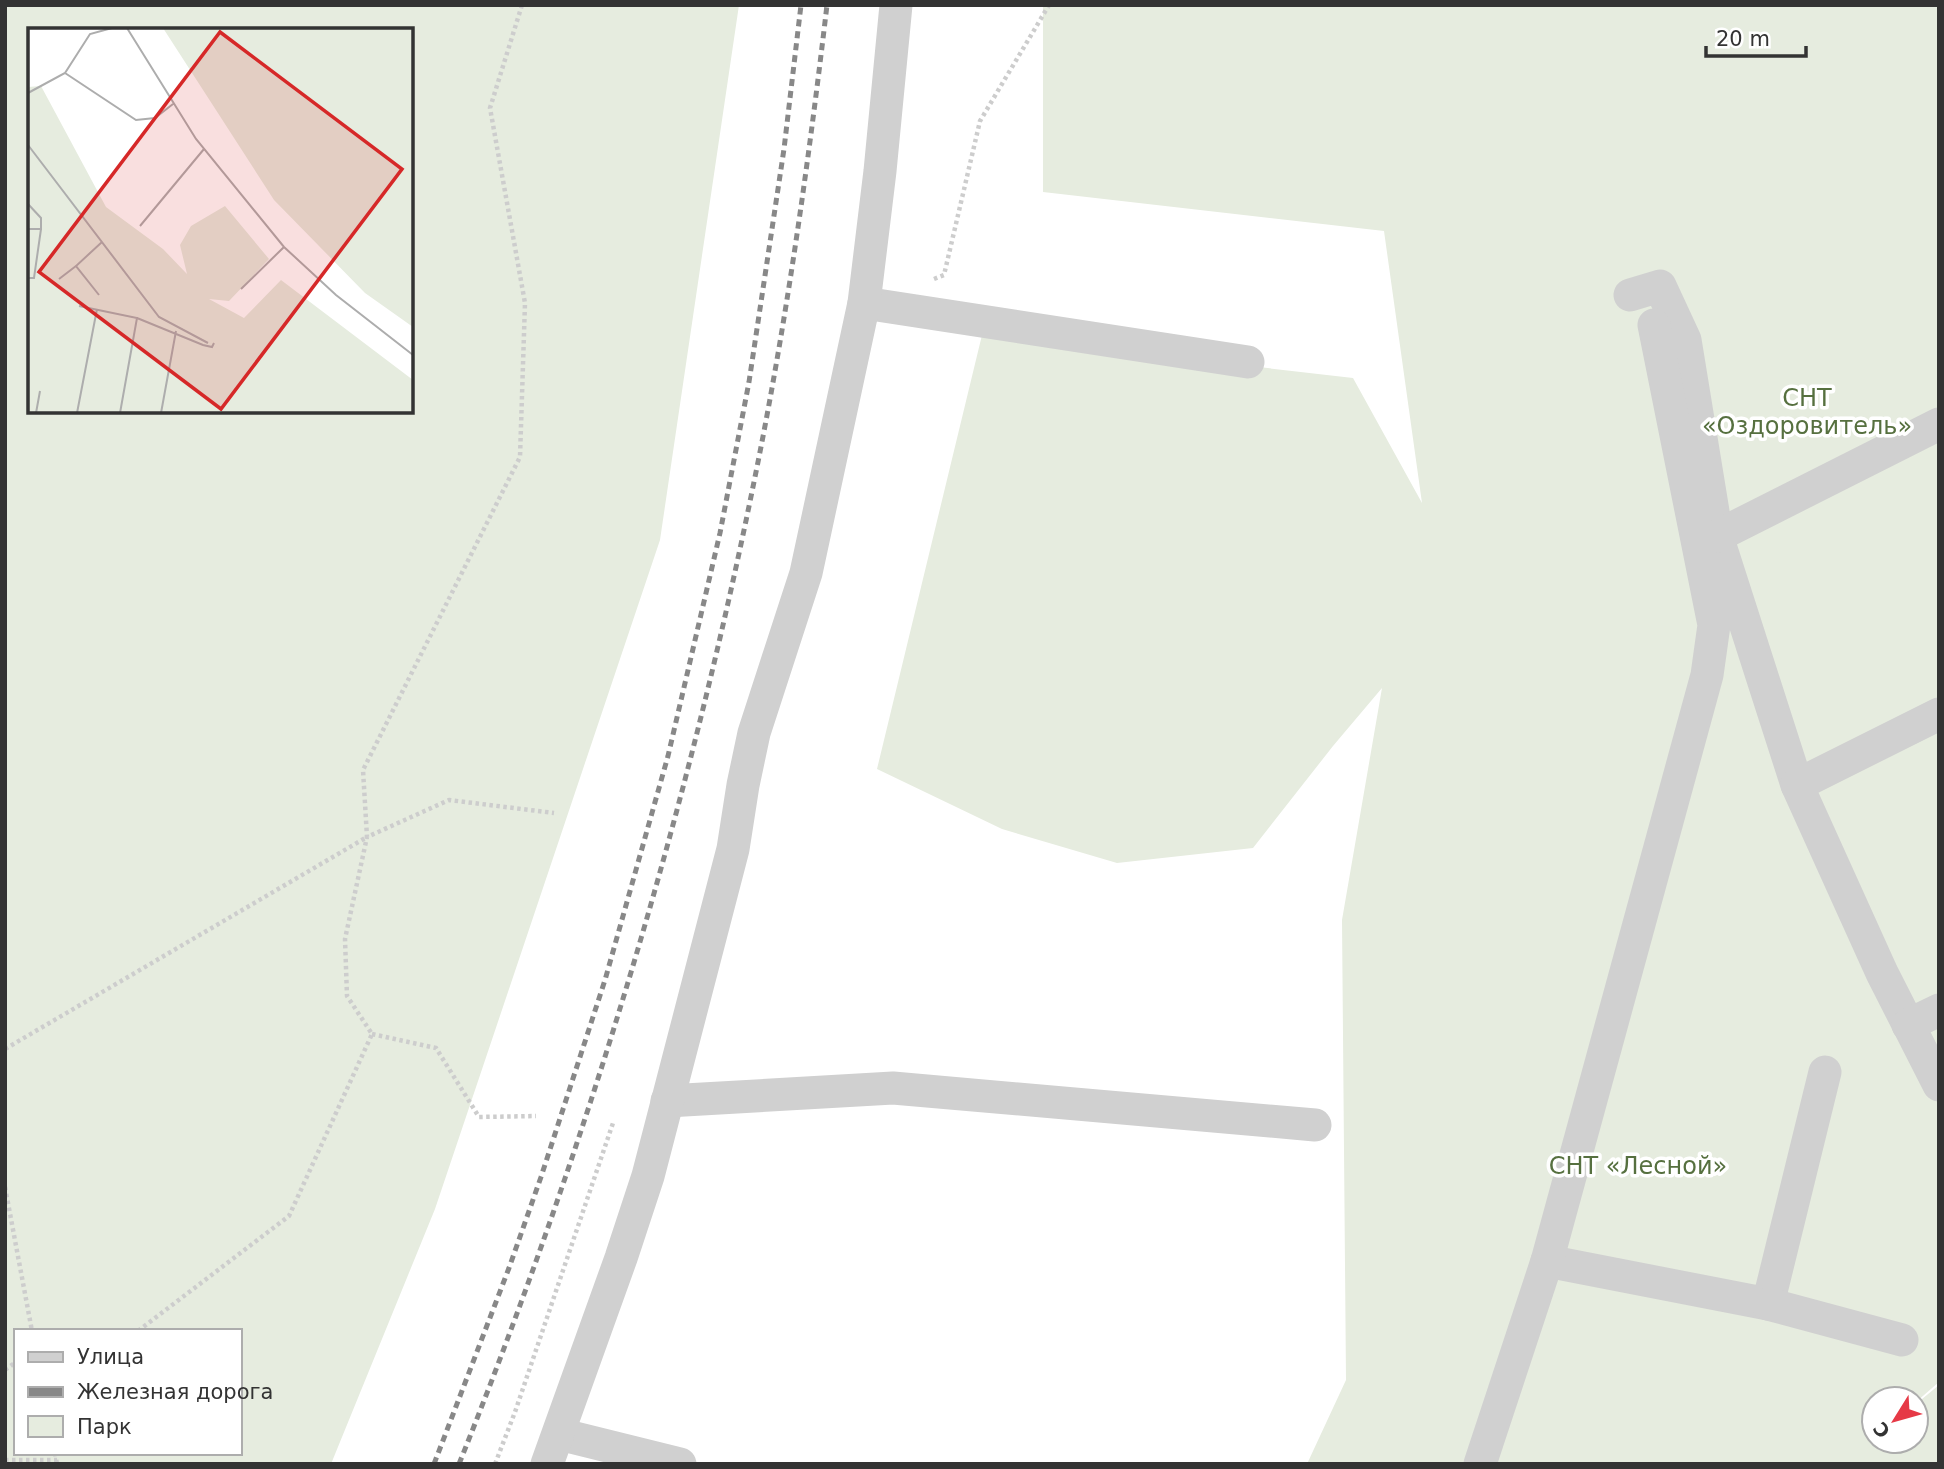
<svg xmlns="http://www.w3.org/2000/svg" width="1944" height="1469" font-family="'DejaVu Sans',sans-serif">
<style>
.green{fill:#e6ecdf;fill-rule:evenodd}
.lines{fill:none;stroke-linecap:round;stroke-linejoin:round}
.path{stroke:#cdcdcd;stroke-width:4.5;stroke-dasharray:3.5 3.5;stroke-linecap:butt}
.minor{stroke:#d0d0d0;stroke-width:33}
.rail{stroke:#888;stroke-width:5;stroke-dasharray:7 5;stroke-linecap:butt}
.labels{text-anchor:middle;stroke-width:7;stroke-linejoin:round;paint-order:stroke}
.park-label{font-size:24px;fill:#56703f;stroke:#fff}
.inset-road{fill:none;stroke:#adadad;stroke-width:2}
.view{fill:#d62828;fill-opacity:0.15;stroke:#d62828;stroke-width:3.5}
.inset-edge{fill:none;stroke:#333;stroke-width:3.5}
</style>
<rect width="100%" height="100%" fill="#fff"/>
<g class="green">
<path d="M5 5H739L660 540 435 1209 331 1464H5ZM30 30H411V411H30ZM16 1331H240V1453H16Z"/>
<path d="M1043 5H1939V1382L1916 1402V1399H1874L1873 1438 1874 1441H1916V1404L1939 1385V1464H1307L1346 1380 1342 920 1382 688 1333 746 1253 848 1117 863 1002 829 877 769 982 335 1353 378 1422 503 1384 231 1043 192Z"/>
</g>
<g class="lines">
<g class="path">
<path d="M522 5 490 108 525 303 520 457 363 770 367 837 449 800 554 813"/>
<path d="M934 279 944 275 980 121 1049 5"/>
<path d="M372 1034 436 1048 479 1117 536 1116"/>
<path d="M5 1049 367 837"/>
<path d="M5 1187 32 1331"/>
<path d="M138 1331 289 1216 372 1034 347 996 345 939 367 837"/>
<path d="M5 1370 16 1362"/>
<path d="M55 1453 57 1464"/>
<path d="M5 1460H57"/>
<path d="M495 1464 515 1412 614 1120"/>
</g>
<g class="minor">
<path d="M1630 295 1660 286 1685 340 1717 536 1797 785"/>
<path d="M864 303 1248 362"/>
<path d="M1717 536 1939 424"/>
<path d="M1939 714 1797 785 1882 973 1939 1085"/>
<path d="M1908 1025 1939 1010"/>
<path d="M667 1101 893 1088 1315 1125"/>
<path d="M1547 1261 1768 1304 1825 1072"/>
<path d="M1768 1304 1902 1340"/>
<path d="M559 1434 680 1464"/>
<path d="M547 1464 621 1258 648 1176 733 849 743 785 754 733 806 573 864 303 880 171 896 5"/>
<path d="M1480 1464 1547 1261 1707 675 1714 625 1654 325"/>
</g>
<g class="rail">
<path d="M434 1464 509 1268 541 1177 605 980 668 756 720 533 749 382 784 149 801 5"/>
<path d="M459 1464C589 1140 690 804 758 462 788 311 809 158 827 5"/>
</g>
</g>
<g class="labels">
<g class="park-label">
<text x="1807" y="406">СНТ<tspan x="1807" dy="28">«Оздоровитель»</tspan></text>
<text x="1638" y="1174">СНТ «Лесной»</text>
</g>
</g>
<g transform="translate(28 28)">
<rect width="385" height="385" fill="#fff"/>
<path d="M135 0H385V299L337 265 246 172ZM13 58 78 179 135 221 159 246 152 217 163 198 197 178 241 231 201 273 181 271 216 290 253 252 385 352V385H0V59Z" fill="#e6ecdf"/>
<path class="inset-road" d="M99 0 168 111 256 219 308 267 385 327M37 45 108 92 127 90 145 76M0 65 37 45 62 6 84 0M0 117 131 289 180 315M0 176 13 190V201H0M112 198 176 121M0 250H6L13 201M31 251 48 238M213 261 256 219M71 267 48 238 74 214M51 278 109 290 92 385M109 290 175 317 184 319 186 315M8 385 12 363M49 385 69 281M133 385 148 303"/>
<path class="view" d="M192 4 374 141 193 381 11 244Z"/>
<rect width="385" height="385" class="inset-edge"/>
</g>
<rect width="1944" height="1469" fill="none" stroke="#333333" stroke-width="14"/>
<rect x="14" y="1329" width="228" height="126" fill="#ffffff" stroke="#adadad" stroke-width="2"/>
<rect x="28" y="1352" width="35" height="10" fill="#d0d0d0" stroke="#adadad" stroke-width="2"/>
<text x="77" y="1364" font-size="21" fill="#333333">Улица</text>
<rect x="28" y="1387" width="35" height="10" fill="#888888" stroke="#adadad" stroke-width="2"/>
<text x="77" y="1399" font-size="21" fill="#333333">Железная дорога</text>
<rect x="28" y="1416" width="35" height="21" fill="#e6ecdf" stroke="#adadad" stroke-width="2"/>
<text x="77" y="1434" font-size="21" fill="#333333">Парк</text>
<g transform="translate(1895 1420) rotate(233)"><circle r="33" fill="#ffffff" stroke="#adadad" stroke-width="2"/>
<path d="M0-5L12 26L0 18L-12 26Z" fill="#e63946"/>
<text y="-10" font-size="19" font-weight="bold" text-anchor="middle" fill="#333333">С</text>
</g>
<path d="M1706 46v10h100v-10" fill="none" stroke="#333333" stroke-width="3.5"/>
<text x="1716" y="46" font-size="21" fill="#333333" stroke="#ffffff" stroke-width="5" paint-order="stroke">20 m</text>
</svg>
